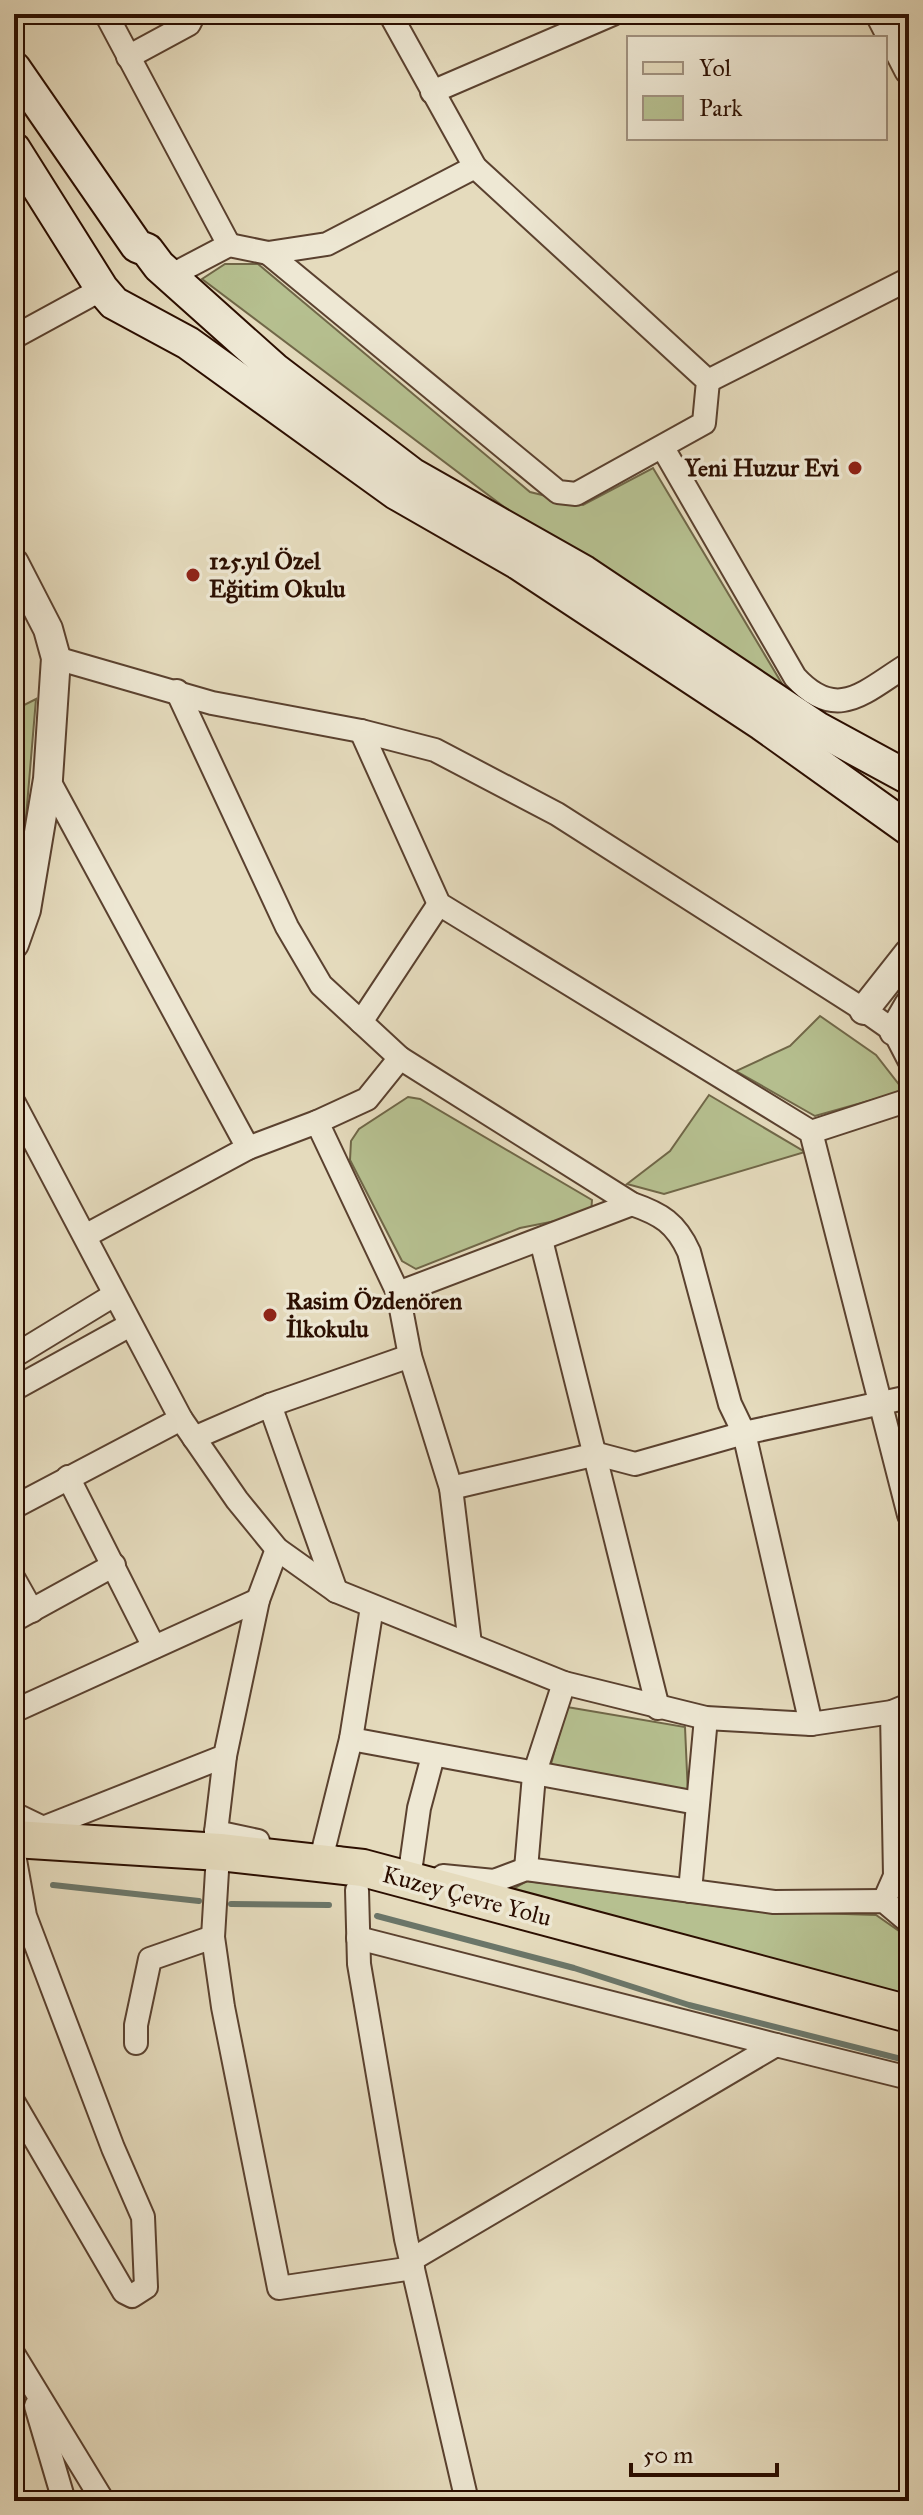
<svg xmlns="http://www.w3.org/2000/svg" width="923" height="2515" font-family="'IM FELL Great Primer',serif">
<style>
.green{fill:#b6c090;stroke:#706748;stroke-width:2}
.lines{fill:none;stroke-linecap:round;stroke-linejoin:round}
.stream{stroke:#6b7669;stroke-width:6}
.minor-casing{stroke:#5a412f;stroke-width:26}
.tertiary-casing{stroke:#5a412f;stroke-width:32}
.secondary-casing{stroke:#2b0e00;stroke-width:36}
.primary-casing{stroke:#2b0e00;stroke-width:40}
.minor{stroke:#eee8d4;stroke-width:22}
.tertiary{stroke:#eee8d4;stroke-width:28}
.secondary{stroke:#eee8d4;stroke-width:32}
.primary{stroke:#e5dbbd;stroke-width:36}
.poi-dot{fill:#8f2418;stroke:#eee8d4;stroke-width:3}
.labels{text-anchor:middle;stroke-width:7;stroke-linejoin:round;paint-order:stroke}
.poi-label{font-size:24px;font-weight:bold;fill:#2b0e00;stroke:#eee8d4;text-anchor:start}
.street-label{font-size:24px;fill:#2b0e00;stroke:#eee8d4}
</style>
<rect width="100%" height="100%" fill="#e5dbbd"/>
<filter id="stains"><feTurbulence type="fractalNoise" baseFrequency=".0025" numOctaves="4"/><feColorMatrix values="0 0 0 0 .2 0 0 0 0 .09 0 0 0 0 .02 0 0 0 .5 -.17"/></filter>
<radialGradient id="worn" r=".72"><stop offset=".6" stop-color="#630" stop-opacity="0"/><stop offset="1" stop-color="#630" stop-opacity=".3"/></radialGradient>
<g class="green">
<path d="M225 264H258L530 492 583 505 653 468 793 702 573 559 202 279Z"/>
<path d="M36 699 22 865 14 908V710Z"/>
<path d="M820 1016 876 1055 904 1091 815 1116 736 1071 790 1046Z"/>
<path d="M709 1095 805 1152 664 1194 627 1184 670 1151Z"/>
<path d="M408 1097 420 1099 592 1200 591 1214 520 1228 416 1269 402 1261 350 1160 351 1141 359 1129Z"/>
<path d="M567 1707 685 1727 688 1795 549 1771Z"/>
<path d="M527 1881 753 1911 876 1915 909 1938V2000L510 1891Z"/>
</g>
<g class="lines">
<g class="stream">
<path d="M53 1885 199 1901"/>
<path d="M231 1904 329 1905"/>
<path d="M377 1916 574 1968 689 2005 909 2061"/>
</g>
<g class="minor-casing">
<g id="minor">
<path d="M106 14 229 245"/>
<path d="M128 57 189 24 194 14"/>
<path d="M432 92 613 14"/>
<path d="M268 253 558 492 576 494 704 423 708 381 475 167 390 14"/>
<path d="M170 276 229 245 268 253 327 244 475 167"/>
<path d="M14 337 102 289"/>
<path d="M708 381 909 279"/>
<path d="M663 448 795 677C838 724 866 690 909 664"/>
<path d="M56 658 212 703 361 731 435 750 557 814 864 1010 894 1031 909 1060"/>
<path d="M177 691 287 927 321 985 400 1058 632 1204C661 1214 676 1223 689 1252L730 1404 744 1433 811 1724"/>
<path d="M361 731 439 904 811 1132 909 1515"/>
<path d="M48 779 248 1148 317 1122 398 1293 410 1356 451 1488 470 1644"/>
<path d="M361 1022 439 904"/>
<path d="M14 1103 181 1419 237 1500 277 1549 336 1591 564 1683 706 1718 811 1724 892 1712 909 1705"/>
<path d="M317 1122 367 1099 400 1058"/>
<path d="M811 1132 909 1100"/>
<path d="M85 1236 248 1148"/>
<path d="M541 1240 658 1708"/>
<path d="M398 1293 632 1204"/>
<path d="M14 1356 114 1295"/>
<path d="M14 1389 130 1325"/>
<path d="M270 1405 410 1356"/>
<path d="M194 1438 270 1405 336 1591"/>
<path d="M68 1477 154 1647"/>
<path d="M451 1488 597 1454 635 1464 744 1433 909 1397"/>
<path d="M14 1507 181 1419"/>
<path d="M14 1579 32 1611"/>
<path d="M14 1620 114 1565"/>
<path d="M14 1711 258 1600"/>
<path d="M351 1739 697 1803"/>
<path d="M14 1814 43 1828 225 1756 258 1600 277 1549"/>
<path d="M216 1832 258 1841"/>
<path d="M219 1847 216 1832 225 1756"/>
<path d="M342 1859 322 1855 351 1739 372 1607"/>
<path d="M526 1869 534 1775 564 1683"/>
<path d="M217 1871 213 1937 223 2007 279 2288 413 2268"/>
<path d="M410 1872 419 1808 433 1756"/>
<path d="M443 1876 494 1881 526 1869 774 1902 884 1901 909 1922"/>
<path d="M357 1890 359 1964 406 2239 467 2501"/>
<path d="M690 1891 706 1718"/>
<path d="M884 1901 895 1876 892 1712"/>
<path d="M358 1938 776 2045"/>
<path d="M136 2043V2025L150 1959 213 1937"/>
<path d="M14 2103 124 2292 132 2296 146 2287 143 2217 113 2148 25 1916 15 1860"/>
<path d="M411 2260 776 2045 909 2078"/>
<path d="M14 2355 103 2501"/>
<path d="M36 2406 64 2501"/>
</g>
</g>
<g class="tertiary-casing">
<g id="tertiary">
<path d="M880 14 909 70"/>
<path d="M14 563 48 629 56 658 48 779 26 910 14 944"/>
<path d="M864 1010 909 953"/>
<path d="M894 1031 909 1005"/>
</g>
</g>
<g class="secondary-casing">
<g id="secondary">
<path d="M14 68 137 246 147 250 159 266 274 369 413 475 584 572 817 728 909 778"/>
<path d="M14 149 102 289 114 303 188 343 396 493 518 563 762 724 909 829"/>
</g>
</g>
<g class="primary-casing">
<path id="primary" d="M14 1839 220 1852 363 1868 909 2014"/>
</g>
<use href="#minor" class="minor"/>
<use href="#tertiary" class="tertiary"/>
<use href="#secondary" class="secondary"/>
<use href="#primary" class="primary"/>
</g>
<g class="poi-dot">
<circle cx="855" cy="468" r="8"/>
<circle cx="193" cy="575" r="8"/>
<circle cx="270" cy="1315" r="8"/>
</g>
<g class="labels">
<g class="poi-label">
<text x="839" y="476" text-anchor="end">Yeni Huzur Evi</text>
<text x="209" y="569">125.yıl Özel<tspan x="209" dy="28">Eğitim Okulu</tspan></text>
<text x="286" y="1309">Rasim Özdenören<tspan x="286" dy="28">İlkokulu</tspan></text>
</g>
<g class="street-label">
<text transform="translate(467 1896) rotate(15)" y="8">Kuzey Çevre Yolu</text>
</g>
</g>
<rect width="923" height="2515" fill="none" stroke="#e5dbbd" stroke-width="48"/>
<rect x="16" y="16" width="891" height="2483" fill="none" stroke="#2b0e00" stroke-width="4"/>
<rect x="24" y="24" width="875" height="2467" fill="none" stroke="#2b0e00" stroke-width="2"/>
<rect x="627" y="36" width="260" height="104" fill="#eee8d4" stroke="#a0917f" stroke-width="2"/>
<rect x="643" y="62" width="40" height="12" fill="#e5dbbd" stroke="#a0917f" stroke-width="2"/>
<text x="699" y="76" font-size="24" fill="#2b0e00">Yol</text>
<rect x="643" y="96" width="40" height="24" fill="#b6c090" stroke="#a0917f" stroke-width="2"/>
<text x="699" y="116" font-size="24" fill="#2b0e00">Park</text>
<path d="M631 2463v12h146v-12" fill="none" stroke="#2b0e00" stroke-width="4"/>
<text x="643" y="2463" font-size="24" fill="#2b0e00" stroke="#eee8d4" stroke-width="6" paint-order="stroke">50 m</text>
<rect width="100%" height="100%" filter="url(#stains)"/>
<rect width="100%" height="100%" fill="url(#worn)"/>
</svg>
